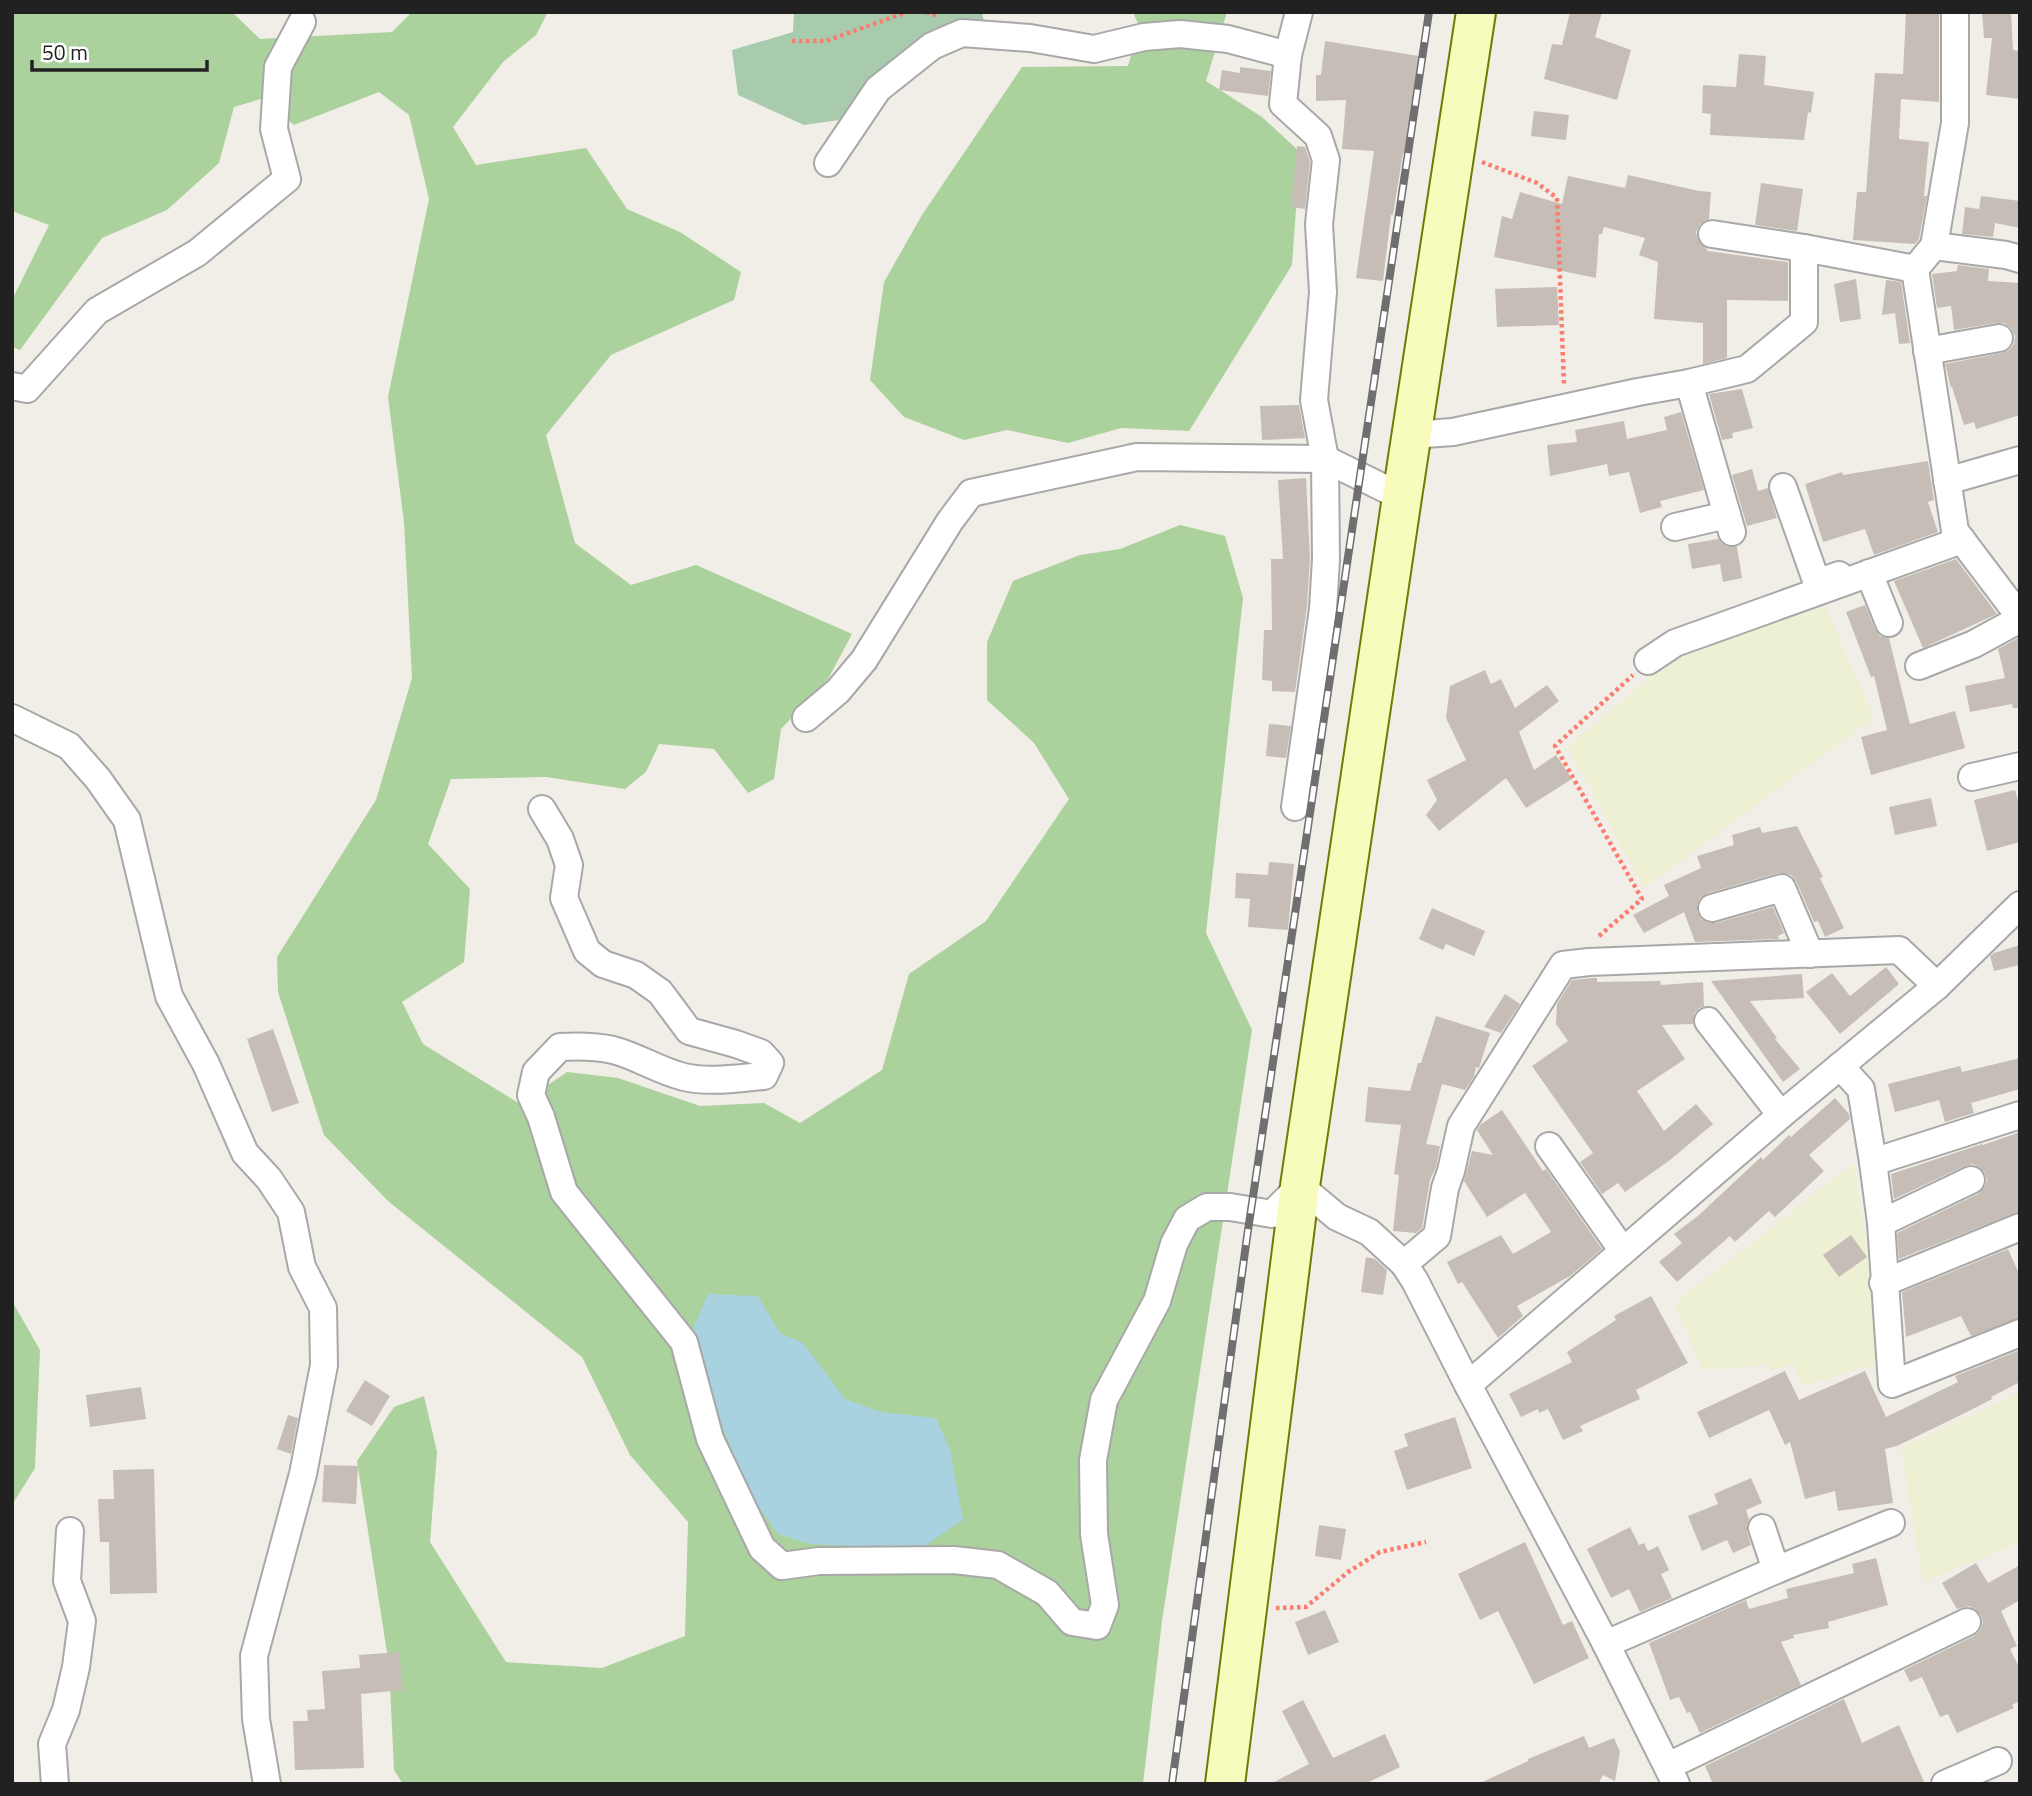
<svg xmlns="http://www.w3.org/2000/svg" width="2032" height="1796" font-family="'Titillium Web',sans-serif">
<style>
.farmland{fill:#eef0d3}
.forest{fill:#abd19c}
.cemetery{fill:#a8cbad}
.water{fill:#a8d2df}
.building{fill:#c6beb6}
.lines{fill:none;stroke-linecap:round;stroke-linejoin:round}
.street-casing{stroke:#a8a8a8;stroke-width:30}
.secondary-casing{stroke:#6f7c03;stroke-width:42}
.path{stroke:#fc7d6e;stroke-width:4.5;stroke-dasharray:3.5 3.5;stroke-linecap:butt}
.street{stroke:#fff;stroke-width:26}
.secondary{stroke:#f7fbbc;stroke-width:38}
.rail-casing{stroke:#6f6f6f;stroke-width:8}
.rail{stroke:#fff;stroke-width:5;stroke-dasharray:16;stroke-linecap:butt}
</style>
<rect width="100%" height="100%" fill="#f1eee7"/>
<g class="farmland">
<path d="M1823 601 1874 718 1644 888 1568 747 1683 649Z"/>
<path d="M1854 1163 1883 1362 1802 1386 1794 1364 1770 1371 1769 1365 1703 1370 1674 1304Z"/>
<path d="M2020 1393V1542L1923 1582 1901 1448Z"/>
</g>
<g class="forest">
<path d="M12 12H232L260 39 392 32 412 12H548L536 35 503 62 453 127 476 165 586 148 627 209 680 232 741 272 734 300 611 355 546 435 575 543 631 585 696 565 852 634 828 679 781 729 774 779 748 793 714 749 659 744 646 772 625 789 546 777 451 779 428 844 470 889 464 962 402 1002 423 1044 520 1104 567 1072 618 1078 700 1106 764 1103 800 1123 882 1070 909 974 986 921 1069 799 1034 743 987 700V642L1013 581 1080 555 1120 549 1180 525 1225 536 1243 598 1206 933 1252 1030 1162 1621 1143 1784H403L394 1770 389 1665 357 1461 394 1407 424 1396 437 1452 430 1542 506 1662 602 1668 685 1636 688 1522 630 1455 582 1357 388 1201 324 1135 278 992 277 957 376 800 412 678 404 522 388 397 429 199 409 115 379 92 294 125 264 98 234 107 219 163 167 210 102 238 20 350 12 347V300L49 225 12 211Z"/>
<path d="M1133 12H1227L1206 81 1262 117 1300 152 1292 265 1189 431 1121 428 1068 443 1007 430 964 440 904 417 870 380 884 282 922 215 1022 67 1128 66 1139 26Z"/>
<path d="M12 1301 40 1350 35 1468 12 1505Z"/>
</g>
<path class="cemetery" d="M794 12H982L985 26 948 31 916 40 846 119 804 125 738 95 732 50 793 32Z"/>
<path class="water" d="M708 1294 758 1296 780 1333 803 1343 845 1399 881 1412 936 1418 950 1450 963 1520 926 1545 875 1547 810 1544 778 1534 753 1498 722 1427 691 1333Z"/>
<g class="building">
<path d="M1570 12H1602L1595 37 1631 50 1617 100 1544 79 1552 44 1562 45Z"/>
<path d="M1906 12H1939V102L1901 99 1899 139 1929 142 1924 196H1927L1919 239 1915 244 1853 240 1857 192H1866L1875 73 1903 74Z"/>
<path d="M1982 12H2011L2013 50 2020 51V99L1986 95 1992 38H1984Z"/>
<path d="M1325 41 1419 56 1410 123 1404 153H1403L1393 215H1391L1383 281 1356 278 1374 151 1342 149 1346 100 1316 101V75H1321Z"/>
<path d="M1739 54 1766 56 1764 85 1814 92 1811 113 1808 112 1804 140 1710 135 1711 114 1702 113 1703 85 1736 87Z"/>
<path d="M1240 67 1271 71 1268 96 1219 90 1222 70 1240 73Z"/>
<path d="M1534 111 1569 115 1566 140 1531 136Z"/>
<path d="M1297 146 1305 147 1310 162 1305 209 1291 207Z"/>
<path d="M1628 175 1699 191 1711 192 1709 219 1700 224 1696 232 1698 240 1708 251 1788 262V301L1727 300V358L1703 364V323L1654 319 1658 262 1639 255 1645 238 1604 227 1602 234H1599L1596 278 1494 257 1502 216 1512 219 1520 192 1562 204 1568 176 1625 188Z"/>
<path d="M1761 183 1803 189 1797 231 1755 225Z"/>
<path d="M1981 196 2020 201V228L1995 223 1993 237 1962 234 1965 207 1979 209Z"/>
<path d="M1958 265 1989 269 1988 281 2020 283V415L1976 429 1974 422 1964 425 1952 387 1951 388 1945 364 2002 353 2009 350 2014 344 2015 336 2011 328 2004 323H1996L1954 330 1951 306 1937 308 1932 274 1957 271Z"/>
<path d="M1856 279 1861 319 1840 322 1834 284Z"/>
<path d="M1886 280 1901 282 1910 343 1899 344 1895 313 1882 315Z"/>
<path d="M1557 287 1559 325 1497 327 1495 289Z"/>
<path d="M1742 389 1753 428 1732 433 1733 438 1722 440 1709 394Z"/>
<path d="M1299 405 1305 438 1262 440 1260 406Z"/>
<path d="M1681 412 1704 490 1660 501 1662 507 1640 513 1629 472 1609 476 1607 464 1550 476 1547 445 1577 442 1575 430 1624 421 1627 439 1667 430 1664 417Z"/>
<path d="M1928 461 1934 500 1928 502 1938 532 1874 555 1865 529 1823 542 1805 484 1842 472 1843 475Z"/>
<path d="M1752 469 1758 491 1768 488 1777 518 1747 526 1732 475Z"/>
<path d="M1306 478 1310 559 1307 607 1295 692 1272 691V681L1262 680 1264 630H1272L1271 559H1283L1278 480Z"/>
<path d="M1718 539 1722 544 1728 547H1737L1742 578 1723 582 1720 564 1692 569 1688 544Z"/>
<path d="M1956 559 1997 614 1923 648 1894 581Z"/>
<path d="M1865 605 1875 629 1880 636 1889 638 1910 724 1955 711 1965 748 1871 775 1861 737 1887 730 1874 676 1871 677 1846 612Z"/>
<path d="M2020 637V708H2013L2012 704 1970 712 1965 686 2005 678 1998 649Z"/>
<path d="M1485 670 1491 684 1501 679 1515 708 1547 685 1559 701 1519 732 1534 770 1556 755 1572 779 1526 808 1506 778 1439 831 1426 815 1437 800 1427 780 1466 760 1446 718 1450 686Z"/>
<path d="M1269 724 1291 726 1286 758 1266 756Z"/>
<path d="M2015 790 2020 807V842L1987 851 1974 800Z"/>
<path d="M1931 798 1937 826 1895 835 1889 807Z"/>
<path d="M1797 826 1823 877 1820 878 1844 928 1825 937 1818 921 1814 922 1796 881 1791 875 1785 873H1778L1708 893 1700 898 1697 905V912L1701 919 1709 923H1716L1773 907 1784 933 1778 936 1779 939 1695 942 1684 912 1644 933 1633 915 1669 896 1664 885 1701 868 1697 856 1734 845 1732 835 1760 827 1762 833Z"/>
<path d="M1269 862 1294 864 1288 930 1248 927 1250 899 1235 898 1236 873 1268 875Z"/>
<path d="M1432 908 1485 931 1474 956 1446 944 1443 950 1419 939Z"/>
<path d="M2020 945V965L1994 971 1990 956 1994 953Z"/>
<path d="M1886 967 1899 984 1840 1034 1806 992 1832 973 1850 996Z"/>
<path d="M1802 974 1804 998 1750 1001 1777 1038 1775 1039 1800 1069 1783 1082 1711 981Z"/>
<path d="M1593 978H1597V982L1660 981 1661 985 1703 982 1704 1006 1698 1009 1694 1014 1693 1024 1662 1025 1685 1059 1637 1091 1664 1131 1696 1104 1713 1124 1670 1160 1625 1192 1618 1183 1602 1194 1580 1162 1593 1153 1532 1066 1568 1041 1556 1024 1557 1004 1572 980Z"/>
<path d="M1505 994 1520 1004 1501 1033 1484 1027Z"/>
<path d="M1436 1016 1490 1033 1479 1068 1476 1067 1474 1077 1465 1090 1442 1084 1426 1144 1440 1146 1436 1167 1430 1180 1422 1228 1416 1233 1393 1231 1399 1175 1394 1174 1401 1125 1365 1122 1368 1087 1410 1091 1418 1063H1421Z"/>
<path d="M273 1029 299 1103 272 1112 247 1039Z"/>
<path d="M2020 1058V1089L1971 1103 1974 1113 1945 1122 1939 1100 1895 1112 1888 1084 1960 1066 1962 1072Z"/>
<path d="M1835 1098 1849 1114 1850 1119 1809 1155 1824 1171 1775 1217 1769 1211 1735 1242 1730 1236 1677 1282 1659 1262 1682 1243 1674 1234 1699 1215 1761 1157 1763 1160 1789 1135 1791 1137Z"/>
<path d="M1502 1110 1543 1171 1546 1169 1602 1249 1570 1276 1517 1306 1523 1316 1498 1338 1462 1282 1458 1284 1447 1262 1501 1235 1513 1254 1551 1232 1525 1193 1487 1217 1464 1181 1472 1151 1493 1155 1477 1130 1480 1125Z"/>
<path d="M2020 1132V1211L1899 1259 1897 1233 1978 1194 1984 1188 1987 1181 1985 1173 1979 1167 1973 1164 1965 1166 1894 1199 1891 1174 1982 1144 1983 1145Z"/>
<path d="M1851 1235 1867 1257 1839 1277 1823 1255Z"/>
<path d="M2008 1249 2020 1276V1318L1971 1336 1961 1316 1906 1337 1902 1292Z"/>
<path d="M1366 1257 1375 1259 1387 1270 1383 1295 1361 1292Z"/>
<path d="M1651 1296 1688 1363 1636 1390 1640 1399 1580 1426 1583 1431 1563 1440 1548 1409 1539 1413 1538 1409 1521 1417 1509 1394 1572 1362 1567 1352 1616 1320 1614 1316Z"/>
<path d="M2020 1350V1382L1991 1397 1992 1399 1967 1412 1897 1446 1885 1449 1893 1503 1838 1511 1835 1491 1805 1499 1790 1442 1785 1445 1769 1410 1709 1438 1697 1412 1785 1371 1799 1400 1865 1371 1886 1417 1958 1382 1955 1376Z"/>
<path d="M365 1380 390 1396 372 1426 346 1411Z"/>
<path d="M141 1387 146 1419 90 1427 86 1395Z"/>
<path d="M288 1415 298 1418 291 1454 277 1449Z"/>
<path d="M1455 1417 1472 1468 1407 1490 1394 1451 1408 1446 1404 1434Z"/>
<path d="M324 1465 358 1466 356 1504 322 1502Z"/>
<path d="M154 1469 157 1593 110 1594 109 1542H100L98 1499H114L113 1470Z"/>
<path d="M1751 1478 1762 1503 1746 1510 1749 1519 1747 1526V1532L1751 1545 1733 1553 1727 1540 1702 1551 1688 1516 1718 1504 1714 1494Z"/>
<path d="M1319 1525 1346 1529 1341 1560 1315 1556Z"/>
<path d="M1630 1527 1639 1545 1644 1543 1648 1551 1658 1546 1669 1570 1661 1574 1672 1598 1640 1612 1629 1589 1611 1598 1587 1549Z"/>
<path d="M1525 1542 1563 1625 1572 1621 1589 1658 1534 1684 1498 1611 1480 1620 1458 1574Z"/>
<path d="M1876 1558 1888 1605 1828 1622 1829 1628 1793 1635 1794 1638 1781 1642 1801 1685 1700 1733 1690 1712 1687 1713 1679 1697 1670 1700 1649 1643 1746 1600 1749 1609 1788 1598 1786 1589 1854 1573 1852 1564Z"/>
<path d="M1976 1563 1988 1583 2020 1565V1600L2001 1611 2017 1646 2010 1649 2020 1669V1701L2012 1705 2014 1708 1957 1733 1948 1714 1940 1717 1922 1677 1910 1682 1904 1670 1974 1636 1980 1631 1983 1622 1981 1615 1975 1609 1969 1606 1957 1609 1942 1583Z"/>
<path d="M1325 1610 1339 1642 1308 1655 1295 1622Z"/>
<path d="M399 1652 403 1690 361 1694 364 1768 295 1770 293 1721H308L307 1710 325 1709 322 1671 360 1668 359 1655Z"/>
<path d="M1844 1699 1862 1743 1899 1725 1925 1784H1713L1705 1766Z"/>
<path d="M1303 1700 1333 1758 1385 1734 1400 1767 1365 1784H1270L1309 1764 1282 1711Z"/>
<path d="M1584 1736 1589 1748 1614 1738 1620 1752 1615 1781 1603 1775 1598 1784H1478L1528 1761V1759Z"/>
</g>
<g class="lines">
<g class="street-casing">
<g id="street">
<path d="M1955 12V123L1934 246 1915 269 1955 531 2020 617"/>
<path d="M828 163 878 89 932 46 962 33 1030 38 1094 49 1144 37 1180 34 1228 39 1288 55"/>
<path d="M1712 234 1804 248 1915 269"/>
<path d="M1934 246 2006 255 2020 259"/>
<path d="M1927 351 1999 338"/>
<path d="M1689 383 1732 532"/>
<path d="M12 386 27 389 97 311 197 253 287 179 274 129 278 67 302 22"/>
<path d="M1411 435 1453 432 1638 392 1689 383 1747 369 1804 322V248"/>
<path d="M1947 481 2020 460"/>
<path d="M1783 487 1817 583 1839 575"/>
<path d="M1675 527 1727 515"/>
<path d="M1869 573 1889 623"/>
<path d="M1648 661 1675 643 1962 540"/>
<path d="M1919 666 1974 644 2020 619"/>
<path d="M12 718 69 746 98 779 127 820 169 996 206 1064 245 1153 269 1179 291 1212 302 1267 323 1308 324 1365 303 1474 254 1656 256 1719 267 1784"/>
<path d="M806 718 838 691 864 660 950 521 971 493 1137 457 1325 459 1402 497"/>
<path d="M1972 777 2020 766"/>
<path d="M1295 807 1323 609 1326 559 1325 459 1314 400 1323 292 1319 224 1326 160 1318 136 1283 104 1288 55 1299 12"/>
<path d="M542 809 560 839 569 865 564 898 587 951 603 964 636 975 660 992 689 1031 736 1044 761 1053 770 1063 764 1076C738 1078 710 1083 684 1077 659 1071 637 1056 613 1050 595 1046 579 1046 560 1047L536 1072 531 1095 541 1117 564 1192 684 1342 710 1439 762 1548 782 1566 819 1561 954 1560 998 1565 1047 1593 1072 1622 1097 1626 1105 1605 1094 1534 1093 1460 1104 1400 1157 1301 1174 1244 1187 1219 1207 1207H1230L1272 1214 1300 1186 1337 1217 1369 1232 1404 1264 1415 1281 1468 1385 1606 1644 1676 1784"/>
<path d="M1712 908 1782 888 1810 954"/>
<path d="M1708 1021 1781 1115"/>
<path d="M1840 1066 1861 1089 1873 1162 1881 1223 1892 1384 2020 1333"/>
<path d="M1549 1146 1623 1251"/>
<path d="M1873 1162 2020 1115"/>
<path d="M1881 1223 1971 1180"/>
<path d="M1404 1264 1437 1236 1445 1188 1451 1171 1461 1126 1563 965 1589 962 1899 950 1937 986"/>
<path d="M1883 1283 2020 1227"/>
<path d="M1468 1385 1781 1115 1937 986 2020 905"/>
<path d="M1762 1528 1776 1570"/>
<path d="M1606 1644 1776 1570 1891 1523"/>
<path d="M1668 1766 1967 1622"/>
<path d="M55 1784 52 1744 66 1710 76 1667 82 1621 67 1581 70 1531"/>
<path d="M1945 1784 1998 1761"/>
</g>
</g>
<g class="secondary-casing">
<path id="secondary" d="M1225 1784 1300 1186 1402 497 1476 12"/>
</g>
<g class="path">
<path d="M926 12 938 16"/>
<path d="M792 41H826L907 12"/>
<path d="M1482 162 1537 183 1557 198 1564 386"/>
<path d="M1599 936 1642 899 1555 746 1633 675"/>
<path d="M1276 1608 1306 1607 1348 1572 1380 1552 1426 1542"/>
</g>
<use href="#street" class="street"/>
<use href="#secondary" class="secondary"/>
<g class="rail-casing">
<path id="rail" d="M1172 1784 1247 1237 1429 12"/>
</g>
<use href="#rail" class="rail"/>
</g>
<rect width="2032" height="1796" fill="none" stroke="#212121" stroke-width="28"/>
<path d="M32 60v10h175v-10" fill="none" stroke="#212121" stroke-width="3.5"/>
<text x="42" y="60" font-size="21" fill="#212121" stroke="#ffffff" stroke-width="5" paint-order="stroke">50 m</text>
</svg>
